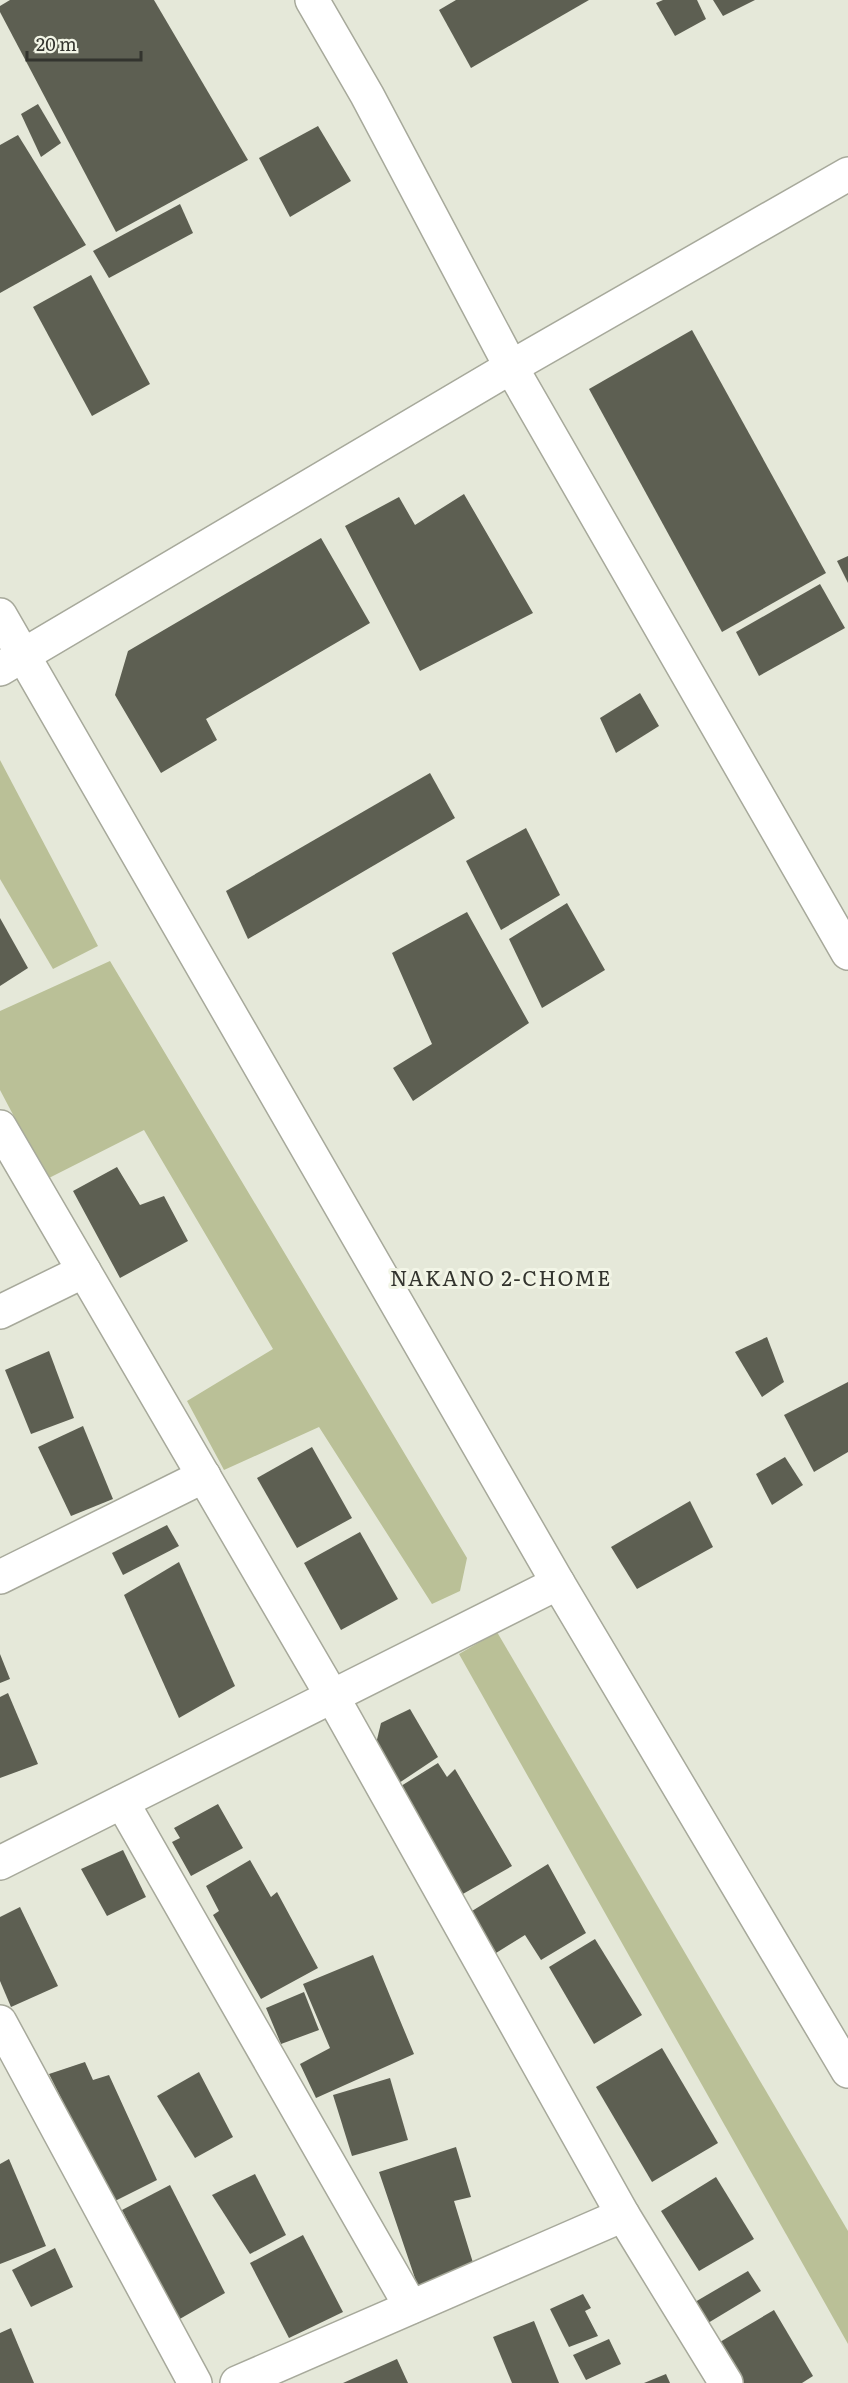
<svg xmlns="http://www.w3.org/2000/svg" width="848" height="2383" font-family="Literata,serif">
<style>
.green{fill:#bac097}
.building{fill:#5d5f52}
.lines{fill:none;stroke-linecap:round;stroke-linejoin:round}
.street-casing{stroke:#a7a99b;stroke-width:36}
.secondary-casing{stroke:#a7a99b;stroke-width:36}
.street{stroke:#fff;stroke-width:33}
.secondary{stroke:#fff;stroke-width:33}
.labels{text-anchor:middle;stroke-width:6;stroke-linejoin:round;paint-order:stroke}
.neighbourhood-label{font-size:21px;letter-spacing:1.5px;fill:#33342e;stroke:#f2f5e6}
</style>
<rect width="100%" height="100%" fill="#e5e8d9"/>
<g class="green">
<path d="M0 760 98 946 53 969 0 879Z"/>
<path d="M110 961 467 1558 460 1591 432 1604 319 1427 224 1470 187 1401 273 1349 144 1130 47 1179 0 1090V1011Z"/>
<path d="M497 1632 848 2231V2344L459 1654Z"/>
</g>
<g class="building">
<path d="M10 0H154L248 160 116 232 0 12V6Z"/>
<path d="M456 0H589L471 68 439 10Z"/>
<path d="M663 0H697L706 19 675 36 656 3Z"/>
<path d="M713 0H755L723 16Z"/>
<path d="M38 104 61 143 41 157 21 114Z"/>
<path d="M318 126 351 181 290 217 259 158Z"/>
<path d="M18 135 86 245 0 293V145Z"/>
<path d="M180 204 193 233 109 278 93 251Z"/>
<path d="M91 275 150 384 92 416 33 307Z"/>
<path d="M692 330 826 573 722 632 589 389Z"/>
<path d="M464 494 533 613 420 671 345 526 399 497 415 525Z"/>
<path d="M321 538 370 623 206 719 217 740 161 773 115 695 128 651Z"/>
<path d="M848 556V583L837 561Z"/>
<path d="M820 584 845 628 759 676 736 632Z"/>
<path d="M640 693 659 726 616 753 600 718Z"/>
<path d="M430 773 455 818 248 939 226 891Z"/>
<path d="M526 828 560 895 501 930 466 861Z"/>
<path d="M567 903 605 970 542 1008 509 939Z"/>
<path d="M467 912 529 1023 413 1101 393 1068 432 1044 392 953Z"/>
<path d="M0 918 28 968 0 986Z"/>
<path d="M117 1167 140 1205 164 1196 188 1241 120 1278 73 1191Z"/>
<path d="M767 1337 784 1382 762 1397 735 1352Z"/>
<path d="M49 1351 74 1418 31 1434 5 1370Z"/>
<path d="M848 1382V1452L814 1472 784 1415Z"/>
<path d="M83 1426 113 1499 71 1516 38 1447Z"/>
<path d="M312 1447 352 1518 297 1548 257 1478Z"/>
<path d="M785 1457 803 1485 772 1505 756 1474Z"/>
<path d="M690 1501 713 1547 637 1589 611 1547Z"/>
<path d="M167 1525 179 1546 123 1575 112 1553Z"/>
<path d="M360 1532 398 1599 341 1630 304 1563Z"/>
<path d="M179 1562 235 1686 179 1718 124 1595Z"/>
<path d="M0 1654 10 1679 0 1683Z"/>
<path d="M8 1693 38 1764 0 1778V1697Z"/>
<path d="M410 1709 438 1757 393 1787 374 1752 381 1723Z"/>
<path d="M438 1763 447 1777 455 1769 512 1866 454 1899 393 1791Z"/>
<path d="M218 1804 243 1848 191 1876 172 1842 180 1838 174 1828Z"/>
<path d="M123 1850 146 1897 107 1916 81 1869Z"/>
<path d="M250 1860 271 1897 277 1892 318 1968 261 1999 213 1915 219 1911 206 1886Z"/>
<path d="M548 1864 586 1933 541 1960 525 1935 496 1953 472 1911Z"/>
<path d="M20 1907 58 1986 11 2007 0 1981V1917Z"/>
<path d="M595 1939 642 2015 594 2044 549 1967Z"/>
<path d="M373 1955 414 2054 316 2098 300 2064 330 2048 303 1984Z"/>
<path d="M304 1992 319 2030 281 2044 266 2008Z"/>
<path d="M662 2048 718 2143 652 2182 596 2087Z"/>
<path d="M85 2062 93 2080 109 2075 157 2180 113 2202 49 2074Z"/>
<path d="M199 2072 233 2137 195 2158 157 2096Z"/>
<path d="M390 2078 408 2140 352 2156 333 2095Z"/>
<path d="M456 2147 471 2197 454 2201 474 2266 419 2290 379 2172Z"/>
<path d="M9 2159 46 2246 0 2264V2164Z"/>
<path d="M255 2174 286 2235 250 2254 212 2195Z"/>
<path d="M716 2177 754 2239 699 2271 661 2211Z"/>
<path d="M170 2185 225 2293 178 2320 122 2210Z"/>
<path d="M303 2235 343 2312 289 2338 250 2263Z"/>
<path d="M55 2248 73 2287 31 2307 12 2270Z"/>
<path d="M748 2271 761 2291 708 2323 695 2302Z"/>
<path d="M583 2294 591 2308 585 2311 598 2336 569 2347 550 2309Z"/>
<path d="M774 2310 813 2376 802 2383H744L720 2342Z"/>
<path d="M534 2321 559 2383H512L493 2337Z"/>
<path d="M11 2328 34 2383H0V2333Z"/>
<path d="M609 2339 621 2364 586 2380 573 2355Z"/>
<path d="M397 2359 408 2383H343Z"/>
<path d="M666 2374 670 2383H644Z"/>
</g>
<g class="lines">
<g class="street-casing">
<g id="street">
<path d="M312 0 367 95 511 367 848 953"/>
<path d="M0 1127 332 1696 623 2215 726 2383"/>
<path d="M0 1312 84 1271"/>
<path d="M0 1577 204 1476"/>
<path d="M122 1802 411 2307"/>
<path d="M0 1863 558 1583"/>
<path d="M0 2022 195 2383"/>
<path d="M237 2383 623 2215"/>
</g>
</g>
<g class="secondary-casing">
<g id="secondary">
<path d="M0 615 558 1583 848 2071"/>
<path d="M0 669 511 367 848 174"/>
</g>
</g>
<use href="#street" class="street"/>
<use href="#secondary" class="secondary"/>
</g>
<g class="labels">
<g class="neighbourhood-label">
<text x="501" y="1286">NAKANO 2-CHOME</text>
</g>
</g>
<path d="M27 51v9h114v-9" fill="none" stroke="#33342e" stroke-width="3"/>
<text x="36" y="51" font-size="18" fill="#33342e" stroke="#f2f5e6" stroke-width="4.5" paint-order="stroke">20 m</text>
</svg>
